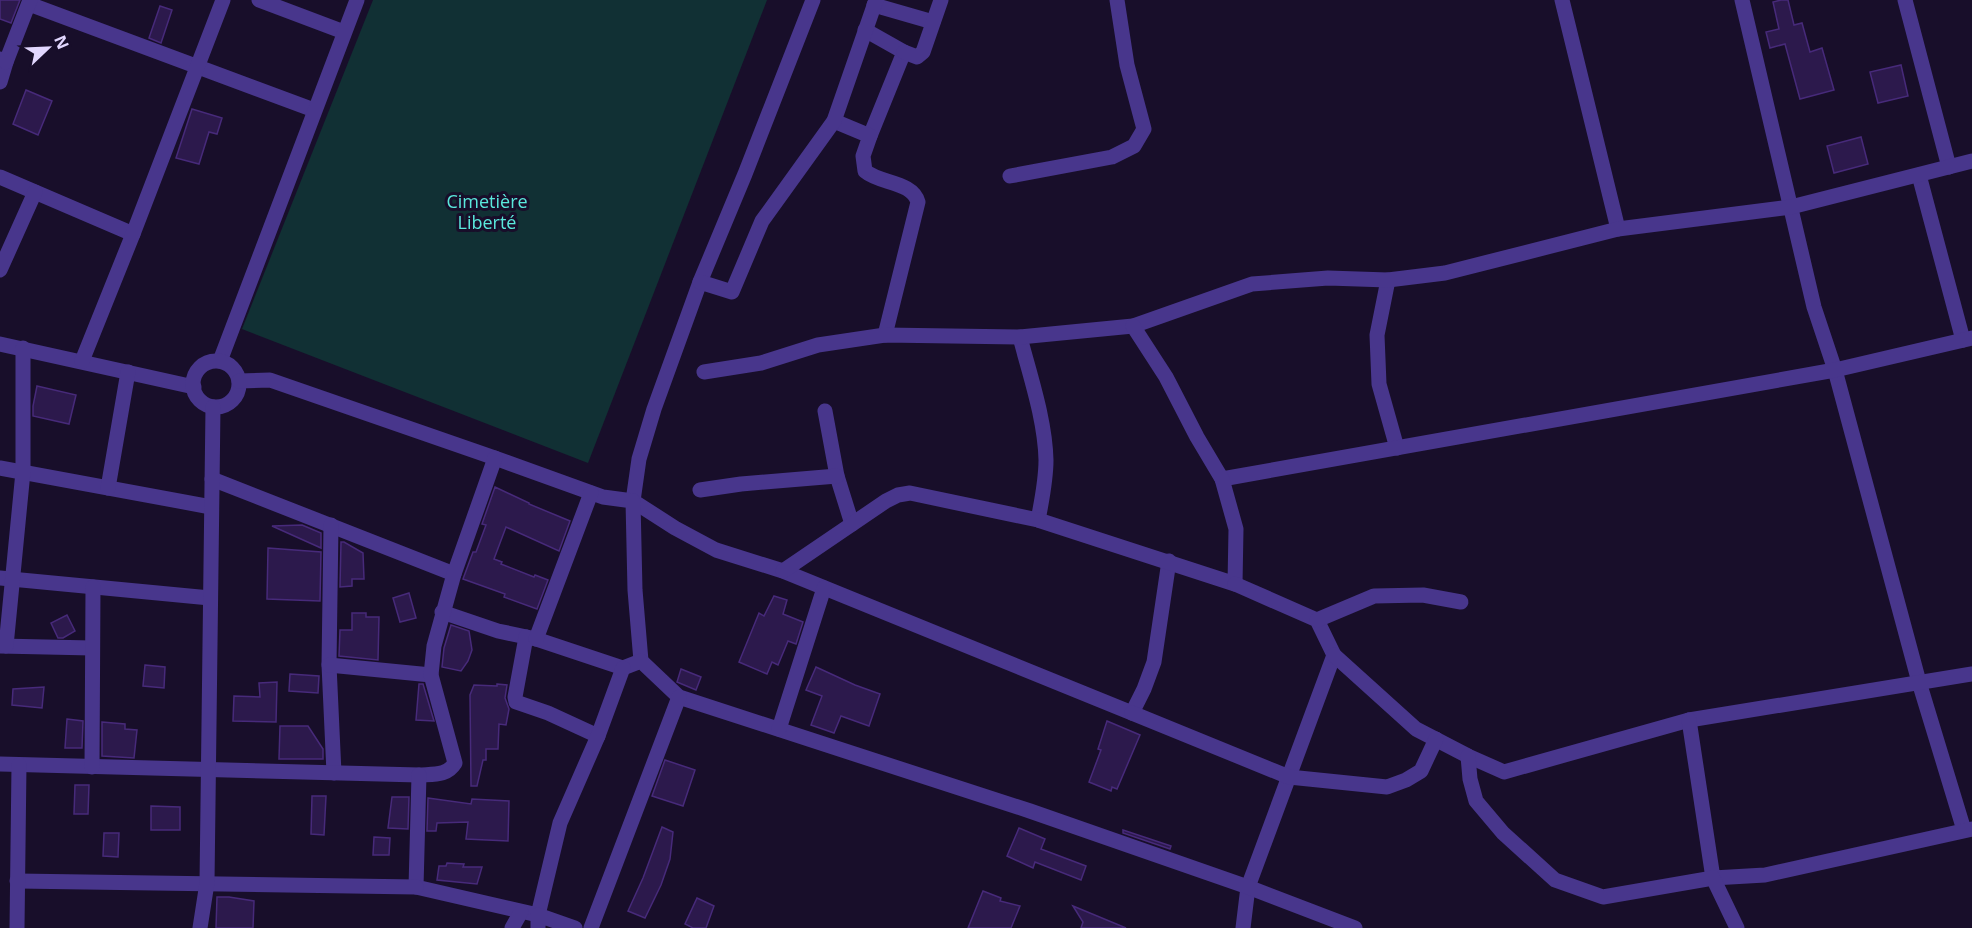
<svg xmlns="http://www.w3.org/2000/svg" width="1972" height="928" font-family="'Open Sans',sans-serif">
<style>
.green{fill:#113034}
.building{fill:#2c194c;stroke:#472a7a;stroke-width:1.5}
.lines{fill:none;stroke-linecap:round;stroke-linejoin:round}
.minor{stroke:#48368c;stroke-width:15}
.labels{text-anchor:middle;stroke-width:6;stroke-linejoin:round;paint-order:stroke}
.park-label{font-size:18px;fill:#5ae8dc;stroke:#180e2a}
</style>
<rect width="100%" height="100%" fill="#180e2a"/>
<path class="green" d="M373 0H767L588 463 242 329Z"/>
<g class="building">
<path d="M0 0H20L11 23 0 19Z"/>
<path d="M1781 0H1788L1794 25 1802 23 1810 52 1822 48 1834 90 1800 99 1785 44 1770 48 1766 32 1779 29 1773 2Z"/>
<path d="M160 6 172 10 161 43 149 38Z"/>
<path d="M1901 65 1908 96 1878 103 1870 72Z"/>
<path d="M26 90 52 101 38 135 13 124Z"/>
<path d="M192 109 222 118 217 134 209 132 199 164 176 158Z"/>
<path d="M1861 137 1868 164 1834 173 1827 146Z"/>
<path d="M37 386 76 395 69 424 33 416V406Z"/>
<path d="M495 487 529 503V504L570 521 559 551 506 527 494 559 502 562 501 564 534 577 535 575 548 580 537 609 504 597 505 594 463 579 473 552H476L486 525 482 524Z"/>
<path d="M302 525 321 533V548L272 526Z"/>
<path d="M341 542H344L363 553 364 579H352V586L340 587Z"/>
<path d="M268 548 321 552 320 601 267 599Z"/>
<path d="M409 593 416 618 400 622 393 598Z"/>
<path d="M774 596 787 600 783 614 803 622 796 644 788 641 778 665 772 662 767 674 739 662 759 613 764 616Z"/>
<path d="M352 613H366V617H379L378 660 339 656 340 630H352Z"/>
<path d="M67 615 75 631 63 638H58L51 623Z"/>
<path d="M451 625 469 631 472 650 468 661 461 671 442 667 444 648Z"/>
<path d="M145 665 165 667 164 688 143 686Z"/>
<path d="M816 667 855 685 880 694 869 726 841 716 834 733 811 725 822 696 806 690Z"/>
<path d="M681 669 701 677 696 690 677 682Z"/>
<path d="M290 674 319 676 318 693 289 691Z"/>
<path d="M277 682 276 722 233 721 234 696 260 697 259 683Z"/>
<path d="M419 684H423L434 721 416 720Z"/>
<path d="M497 684 507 685 505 698 509 709 506 725 499 724 498 749H486V760H483L477 786H471L470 695 474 685 497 686Z"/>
<path d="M44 687 42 708 12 705 13 689Z"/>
<path d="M67 719 83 721 82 748H65Z"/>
<path d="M1107 721 1140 735 1117 789 1112 787 1111 791 1089 782 1101 750 1098 749Z"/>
<path d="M102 722 125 724V729L137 730 134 758 102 756Z"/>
<path d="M280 726H308L323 749V759H279Z"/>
<path d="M665 760 695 770 683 806 652 796Z"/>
<path d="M75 785H89L88 814H74Z"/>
<path d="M312 796H326L324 835 311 834Z"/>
<path d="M392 797H409L408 829 388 828Z"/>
<path d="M428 798 471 804 472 799 509 801 508 841 466 839 468 822 437 823 436 831H427Z"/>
<path d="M151 806 180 807V830H151Z"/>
<path d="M662 827 673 832 670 859 661 885 645 918 628 911 643 878Z"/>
<path d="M1019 828 1045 839 1041 849 1086 866 1081 880 1035 862 1033 868 1007 856Z"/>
<path d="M1123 830 1171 846 1170 849 1123 833Z"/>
<path d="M104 833H119L118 857 103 856Z"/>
<path d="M374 837 390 838 389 855H373Z"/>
<path d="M447 863 464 864 463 867H482L477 884 437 880 439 866H446Z"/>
<path d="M983 891 1001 898 1000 901 1020 906 1011 928H968Z"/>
<path d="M217 897H229L254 901 253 928H216Z"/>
<path d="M697 898 714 906 706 928H693L685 924Z"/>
<path d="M1073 906 1126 928H1081L1083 922Z"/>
</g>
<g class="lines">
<g class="minor">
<path d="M259 0 344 32"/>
<path d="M813 0 745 174 700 282 654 409 639 459 633 501 675 528 716 550 783 571 1132 713 1144 689 1154 662 1169 561"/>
<path d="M1562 0 1618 229"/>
<path d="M1742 0 1814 307 1835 370 1919 682 1964 830"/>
<path d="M1905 0 1949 167"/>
<path d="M29 4 314 110"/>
<path d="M874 5 933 22"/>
<path d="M865 30 904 52 870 136"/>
<path d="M904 52 917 57 923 52 941 0"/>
<path d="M0 59 6 62 0 82"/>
<path d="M6 62 30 0"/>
<path d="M834 121 870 136 863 156 865 171C880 184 912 181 918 202L885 335"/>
<path d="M1919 175 1963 340"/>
<path d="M1010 176 1112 157 1134 146 1144 129 1127 65 1117 0"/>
<path d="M0 177 133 234"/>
<path d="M0 270 35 192"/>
<path d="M1388 280 1377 335 1379 384 1397 448"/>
<path d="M700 282 732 292 762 221 834 121 876 0"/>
<path d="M1020 337C1030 376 1045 419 1046 460 1046 480 1042 500 1038 520"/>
<path d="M0 344 194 387"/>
<path d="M82 361 133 234 223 0"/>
<path d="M220 361 357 0"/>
<circle cx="216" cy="384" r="23"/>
<path d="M704 372 761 363 818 345 885 335 1020 337 1133 326 1252 284 1328 278 1388 280 1445 273 1618 229 1791 207 1972 161"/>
<path d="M239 381 270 380 495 458 603 497 633 501 635 590 641 661"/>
<path d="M825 411 837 476 852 524"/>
<path d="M0 468 211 507"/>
<path d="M212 479 454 574"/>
<path d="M1222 479 1835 370 1972 338"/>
<path d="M108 488 128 372"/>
<path d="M700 490 741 484 837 476"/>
<path d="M331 525 329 665 334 773"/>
<path d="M783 571 886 501 898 495 910 493 1038 520 1235 584 1236 529 1222 479 1197 437 1166 377 1133 326"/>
<path d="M0 578 210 598"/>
<path d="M1235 584 1317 620 1334 655 1248 887 1243 928"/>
<path d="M442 612 498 631 536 639 623 668 641 661 679 697 1030 811 1248 887 1355 928"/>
<path d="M1317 620 1374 596 1423 595 1461 602"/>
<path d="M526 637 515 697 516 702 548 713 598 736"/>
<path d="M536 639 591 493"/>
<path d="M0 646 92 648"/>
<path d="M6 646 23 472V348"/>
<path d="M1334 655 1416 729 1468 756 1504 772 1689 720 1972 674"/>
<path d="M329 665 431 675"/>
<path d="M1132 713 1289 777 1387 787 1406 780 1421 771 1436 739"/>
<path d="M1689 720 1713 878 1765 875 1972 829"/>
<path d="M779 729 824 588"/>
<path d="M1468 756 1470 779 1476 801 1503 833 1555 880 1603 897 1713 878 1737 928"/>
<path d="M0 764 419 775C434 774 447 776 455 763L431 675 434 646 454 574 495 458"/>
<path d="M92 767 93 587"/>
<path d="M419 775 416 887 538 915 560 823 598 736 623 668"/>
<path d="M17 881 416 887"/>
<path d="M17 928 19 765"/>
<path d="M200 928 207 883 213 407"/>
<path d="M512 928 521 912"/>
<path d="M538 928V915L575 928"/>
<path d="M591 928 679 697"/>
</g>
</g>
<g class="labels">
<g class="park-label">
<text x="487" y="208">Cimetière<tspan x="487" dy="21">Liberté</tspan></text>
</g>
</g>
<g transform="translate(48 48) rotate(67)" stroke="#180e2a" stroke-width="4.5" paint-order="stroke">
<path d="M0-4.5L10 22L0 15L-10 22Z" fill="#e2d7ff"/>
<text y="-9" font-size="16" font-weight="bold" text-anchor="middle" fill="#e2d7ff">N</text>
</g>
</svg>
